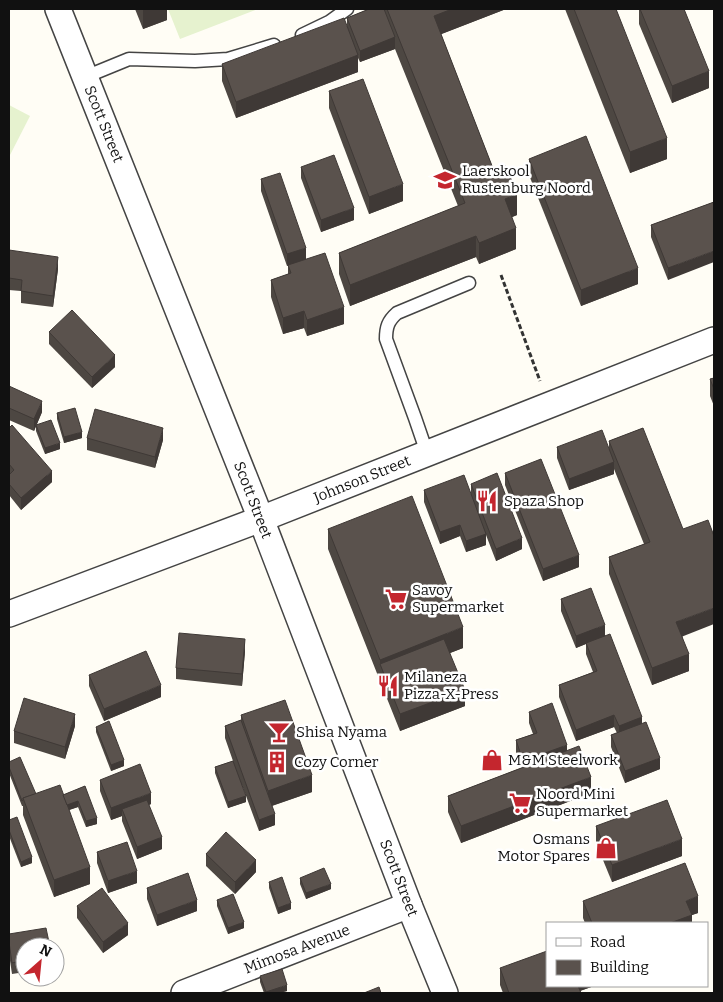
<svg xmlns="http://www.w3.org/2000/svg" width="723" height="1002" font-family="Bitter,serif">
<style>
.pitch{fill:#e6f2cf}
.lines{fill:none;stroke-linecap:round;stroke-linejoin:round}
.lane-casing{stroke:#444;stroke-width:15}
.street-casing{stroke:#444;stroke-width:28}
.path{stroke:#333;stroke-width:3;stroke-dasharray:5 2.5;stroke-linecap:butt}
.lane{stroke:#fff;stroke-width:12}
.street{stroke:#fff;stroke-width:25}
.wall{fill:#4d4742}
.shaded-wall{fill:#3f3936}
.building{fill:#5a524d;stroke:#3f3936}
.labels{text-anchor:middle;stroke-width:5;stroke-linejoin:round;paint-order:stroke}
.street-label{font-size:15px;fill:#111;stroke:#fff}
.poi-label{font-size:15px;fill:#111;stroke:#fff;text-anchor:start}
</style>
<rect width="100%" height="100%" fill="#fffdf5"/>
<g class="pitch">
<path d="M168 9H258L180 39Z"/>
<path d="M9 105 30 116 9 157Z"/>
</g>
<g class="lines">
<g class="lane-casing">
<g id="lane">
<path d="M302 35 329 22 347 9"/>
<path d="M85 77 129 59 195 61 228 59 274 45"/>
<path d="M427 453 415 418 386 339C386 327 388 321 397 313L469 283"/>
</g>
</g>
<g class="street-casing">
<g id="street">
<path d="M58 9 261 519 409 905 445 993"/>
<path d="M9 614 261 519 714 340"/>
<path d="M184 993 409 905"/>
</g>
</g>
<path class="path" d="M501 275 540 381"/>
<use href="#lane" class="lane"/>
<use href="#street" class="street"/>
</g>
<g class="wall">
<path d="M135 9H167V20L143 29Z"/>
<path d="M369 9H506L441 34 494 171 517 215 512 217 516 249 479 264 476 257 350 306 339 274V253L458 206 395 49 360 62 358 58V72L236 118 222 81V64L347 26V18Z"/>
<path d="M565 9H616L667 159 630 173Z"/>
<path d="M639 9H684L709 88 672 103 639 24Z"/>
<path d="M329 91 403 201 369 214 329 108Z"/>
<path d="M529 159 638 284 581 306 529 175Z"/>
<path d="M301 167 354 220 321 232 301 178Z"/>
<path d="M261 179 306 259 344 324 307 336 304 328 283 334 271 297V280L288 274V265L287 266 261 191Z"/>
<path d="M714 202 668 280 651 237V225Z"/>
<path d="M9 250 58 269 53 307 21 303V291L9 290Z"/>
<path d="M49 332 115 367 92 388 49 344Z"/>
<path d="M714 378V406L710 396V379Z"/>
<path d="M9 386 42 412 34 431 9 420Z"/>
<path d="M57 413 82 438 64 443 57 419Z"/>
<path d="M36 425 60 449 45 454 36 431Z"/>
<path d="M9 428 52 482 21 510 9 495Z"/>
<path d="M643 428 689 671 652 685 609 574V557L644 544 614 469V474L569 490 557 458V447L609 450V441Z"/>
<path d="M87 438 163 440 155 468 87 450Z"/>
<path d="M505 473 579 567 543 581 505 485Z"/>
<path d="M471 484 522 549 496 561 486 535V545L466 552 460 536 440 544 424 502V490L471 494Z"/>
<path d="M328 529 463 648 450 653 465 706 400 731 380 681 328 549Z"/>
<path d="M561 599 605 635 642 723 660 769 625 783 611 747V735L617 733 614 727 576 741 559 697V685L593 672 586 654V644L576 648 561 611Z"/>
<path d="M245 651 242 686 176 679V668Z"/>
<path d="M89 675 161 697 104 721 89 686Z"/>
<path d="M529 712 567 751 591 793 461 843 448 812V796L521 768 516 752V740L533 734 529 723Z"/>
<path d="M241 715 312 792 272 806 275 825 259 831 242 785 246 802 228 808 215 773V767L233 761 225 738V726L241 720Z"/>
<path d="M75 726 65 759 14 743V731Z"/>
<path d="M96 727 124 766 111 771 96 732Z"/>
<path d="M9 762 36 794 63 795 85 786 97 824 86 827 78 807 69 810 90 884 54 897 23 815V806H22L9 773Z"/>
<path d="M100 780 151 804 149 805 162 849 137 859 122 821V816L111 820 100 791Z"/>
<path d="M9 820 32 863 21 867 9 836Z"/>
<path d="M596 826 682 856 612 882 596 843Z"/>
<path d="M97 852 137 883 108 893 97 863Z"/>
<path d="M206 854 256 872 235 894 206 866Z"/>
<path d="M300 878 331 889 306 899 300 884Z"/>
<path d="M269 882 291 909 278 914 269 888Z"/>
<path d="M147 888 197 911 157 926 147 899Z"/>
<path d="M217 900 244 928 228 934 217 906Z"/>
<path d="M583 901 698 913 692 915V923H585L583 918Z"/>
<path d="M77 906 128 935 103 953 77 918Z"/>
<path d="M9 934 25 947V972L12 974 9 954Z"/>
<path d="M500 968 547 986H594L580 991 581 993H503L500 985Z"/>
<path d="M260 976 287 991 279 993H264L260 982Z"/>
</g>
<g class="shaded-wall">
<path d="M143 9H167V20L143 29Z"/>
<path d="M452 9H506L434 37V16Z"/>
<path d="M395 37V49L360 62V51Z"/>
<path d="M358 55V72L236 118V102Z"/>
<path d="M709 71V88L672 103V86Z"/>
<path d="M667 138V159L630 173V152Z"/>
<path d="M403 184V201L369 214V197Z"/>
<path d="M517 194V215L505 220V199Z"/>
<path d="M354 208V220L321 232V220Z"/>
<path d="M516 228V249L479 264V243Z"/>
<path d="M476 236V257L350 306V285Z"/>
<path d="M306 248V259L287 266V254Z"/>
<path d="M714 251V262L668 280V268Z"/>
<path d="M58 257V269L53 307V296Z"/>
<path d="M638 268V284L581 306V290Z"/>
<path d="M344 307V324L307 336V320Z"/>
<path d="M304 311V328L283 334V318Z"/>
<path d="M115 355V367L92 388V377Z"/>
<path d="M42 401V412L34 431V419Z"/>
<path d="M163 428V440L155 468V457Z"/>
<path d="M82 432V438L64 443V437Z"/>
<path d="M60 443V449L45 454V448Z"/>
<path d="M614 462V474L569 490V479Z"/>
<path d="M52 471V482L21 510V498Z"/>
<path d="M460 525V536L440 544V532Z"/>
<path d="M486 534V545L466 552V541Z"/>
<path d="M522 538V549L496 561V549Z"/>
<path d="M579 555V567L543 581V569Z"/>
<path d="M714 608V624L676 639V622Z"/>
<path d="M605 625V636L576 648V636Z"/>
<path d="M463 627V648L385 678 380 664V660Z"/>
<path d="M245 639V651L242 686V674Z"/>
<path d="M689 654V671L652 685V668Z"/>
<path d="M161 685V697L104 721V709Z"/>
<path d="M465 690V706L400 731V714Z"/>
<path d="M75 714V726L65 759V747Z"/>
<path d="M614 715V727L576 741V730Z"/>
<path d="M642 717V729L619 738V726Z"/>
<path d="M567 745V757L523 773V761Z"/>
<path d="M660 758V769L625 783V771Z"/>
<path d="M124 760V766L111 771V765Z"/>
<path d="M312 775V792L268 807V791Z"/>
<path d="M591 777V793L461 843V826Z"/>
<path d="M151 793V804L124 815 122 809V816L111 820V808Z"/>
<path d="M246 796V802L228 808V802Z"/>
<path d="M78 801V807L63 812V806Z"/>
<path d="M275 814V825L259 831V820Z"/>
<path d="M97 818V824L86 827V821Z"/>
<path d="M162 837V849L137 859V847Z"/>
<path d="M682 839V856L612 882V865Z"/>
<path d="M32 857V863L21 867V862Z"/>
<path d="M256 860V872L235 894V882Z"/>
<path d="M90 867V884L54 897V880Z"/>
<path d="M137 871V883L108 893V881Z"/>
<path d="M331 884V889L306 899V893Z"/>
<path d="M698 896V913L692 915V923H670L686 901Z"/>
<path d="M197 900V911L157 926V915Z"/>
<path d="M291 903V909L278 914V908Z"/>
<path d="M244 922V928L228 934V928Z"/>
<path d="M128 923V935L103 953V942Z"/>
<path d="M287 985V991L279 993H266V992Z"/>
<path d="M574 986H594L574 993Z"/>
</g>
<g class="building">
<path d="M369 9H384L395 37 360 51 347 18Z"/>
<path d="M387 9H452L434 16 494 171 506 166 517 194 505 199 516 228 479 243 476 236 350 285 339 253 465 203Z"/>
<path d="M574 9H616L667 138 630 152Z"/>
<path d="M640 9H684L709 71 672 86Z"/>
<path d="M344 18 358 55 236 102 222 64Z"/>
<path d="M363 79 403 184 369 197 329 91Z"/>
<path d="M586 136 638 268 581 290 529 159Z"/>
<path d="M334 155 354 208 321 220 301 167Z"/>
<path d="M280 173 306 248 287 254 261 179Z"/>
<path d="M714 202V251L668 268 651 225Z"/>
<path d="M9 250 58 257 53 296 21 291 22 280 9 278Z"/>
<path d="M325 253 344 307 307 320 304 311 283 318 271 280 291 273 288 265Z"/>
<path d="M72 310 115 355 92 377 49 332Z"/>
<path d="M714 378V389L710 379Z"/>
<path d="M9 386 42 401 34 419 9 408Z"/>
<path d="M75 408 82 432 64 437 57 413Z"/>
<path d="M95 409 163 428 155 457 87 438Z"/>
<path d="M51 420 60 443 45 448 36 425Z"/>
<path d="M12 425 52 471 21 498 9 484V475L14 470 9 464V428Z"/>
<path d="M643 428 683 529 708 520 714 536V608L676 622 689 654 652 668 609 557 650 542 609 441Z"/>
<path d="M602 430 614 462 569 479 557 447Z"/>
<path d="M541 459 579 555 543 569 505 473Z"/>
<path d="M497 473 522 538 496 549 471 484Z"/>
<path d="M464 475 486 534 466 541 460 525 440 532 424 490Z"/>
<path d="M412 496 463 627 380 660 328 529Z"/>
<path d="M591 588 605 625 576 636 561 599Z"/>
<path d="M179 633 245 639 242 674 176 668Z"/>
<path d="M610 634 642 717 619 726 614 715 576 730 559 685 597 671 586 643Z"/>
<path d="M444 639 465 690 400 714 380 664Z"/>
<path d="M146 651 161 685 104 709 89 675Z"/>
<path d="M24 698 75 714 65 747 14 731Z"/>
<path d="M285 700 312 775 268 791 241 715Z"/>
<path d="M552 703 567 745 523 761 516 740 537 733 529 712Z"/>
<path d="M241 720 275 814 259 820 225 726Z"/>
<path d="M109 721 124 760 111 765 96 727Z"/>
<path d="M646 722 660 758 625 771 611 735Z"/>
<path d="M579 746 591 777 461 826 448 796Z"/>
<path d="M20 757 36 794 23 798V800L22 801 9 767V762Z"/>
<path d="M233 761 246 796 228 802 215 767Z"/>
<path d="M140 764 151 793 111 808 100 780Z"/>
<path d="M60 785 90 867 54 880 23 798Z"/>
<path d="M85 786 97 818 86 821 78 801 67 805 63 795Z"/>
<path d="M147 800 162 837 137 847 122 809Z"/>
<path d="M667 800 682 839 612 865 596 826Z"/>
<path d="M17 817 32 857 21 862 9 830V820Z"/>
<path d="M226 832 256 860 235 882 206 854Z"/>
<path d="M127 842 137 871 108 881 97 852Z"/>
<path d="M685 863 698 896 686 901 692 915 670 923H592L583 901Z"/>
<path d="M324 868 331 884 306 893 300 878Z"/>
<path d="M188 873 197 900 157 915 147 888Z"/>
<path d="M282 877 291 903 278 908 269 882Z"/>
<path d="M102 888 128 923 103 942 77 906Z"/>
<path d="M233 894 244 922 228 928 217 900Z"/>
<path d="M46 928 50 947H25V960L12 963 9 942V934Z"/>
<path d="M547 951V986H578L581 993H509L500 968Z"/>
<path d="M282 969 287 985 266 992 260 976Z"/>
<path d="M379 987 381 993H364Z"/>
</g>
<defs>
<g id="school-bare" transform="scale(1.725)"><path d="M0-5L7-2L0 1L-7-2ZM-4 1L0 2.5L4 1V4Q0 6-4 4Z" fill="#c4262e" stroke="#fff" stroke-width="2.5" paint-order="stroke"/></g>
<g id="restaurant-bare" transform="scale(1.725)"><path d="M-5-6h1v4h1v-4h1v4h1v-4h1v5L-1.5 .5V6h-2V.5L-5-1ZM5-6V6H3V1.5H1.5Q1.5-4 5-6Z" fill="#c4262e" stroke="#fff" stroke-width="2.5" paint-order="stroke"/></g>
<g id="supermarket-bare" transform="scale(1.725)"><path d="M-6-5.5h2.5l.6 2H6L4.5 2H-2.5L-4.4-4H-6ZM-1.5 3.2a1.3 1.3 0 1 0 .1 0ZM3 3.2a1.3 1.3 0 1 0 .1 0Z" fill="#c4262e" stroke="#fff" stroke-width="2.5" paint-order="stroke"/></g>
<g id="bar-bare" transform="scale(1.725)"><path d="M-6-5H6L.8 .8V4.5H3.5V6h-7V4.5H-.8V.8Z" fill="#c4262e" stroke="#fff" stroke-width="2.5" paint-order="stroke"/></g>
<g id="shop-bare" transform="scale(1.725)"><path d="M-5-2.5h2.3a2.7 3.5 0 0 1 5.4 0H5L5.5 6h-11ZM-1.5-2.5h3a1.5 2.3 0 0 0-3 0Z" fill="#c4262e" stroke="#fff" stroke-width="2.5" paint-order="stroke"/></g>
<g id="building-bare" transform="scale(1.725)"><path d="M-4-6H4V6H1V3H-1V6H-4ZM-2.5-4.3h1.7v1.8h-1.7ZM.8-4.3h1.7v1.8H.8ZM-2.5-1h1.7V.8h-1.7ZM.8-1h1.7V.8H.8Z" fill="#c4262e" stroke="#fff" stroke-width="2.5" paint-order="stroke"/></g>
</defs>
<g fill-rule="evenodd">
<use href="#school-bare" x="445" y="180"/>
<use href="#restaurant-bare" x="487" y="501"/>
<use href="#supermarket-bare" x="396" y="599"/>
<use href="#restaurant-bare" x="388" y="686"/>
<use href="#bar-bare" x="279" y="732"/>
<use href="#shop-bare" x="492" y="760"/>
<use href="#building-bare" x="277" y="762"/>
<use href="#supermarket-bare" x="520" y="803"/>
<use href="#shop-bare" x="606" y="848"/>
</g>
<g class="labels">
<g class="street-label">
<text transform="translate(104 124) rotate(68)" y="5">Scott Street</text>
<text transform="translate(362 479) rotate(-22)" y="5">Johnson Street</text>
<text transform="translate(253 500) rotate(69)" y="5">Scott Street</text>
<text transform="translate(399 878) rotate(69)" y="5">Scott Street</text>
<text transform="translate(297 949) rotate(-21)" y="5">Mimosa Avenue</text>
</g>
<g class="poi-label">
<text x="462" y="176">Laerskool<tspan x="462" dy="17">Rustenburg Noord</tspan></text>
<text x="504" y="506">Spaza Shop</text>
<text x="412" y="595">Savoy<tspan x="412" dy="17">Supermarket</tspan></text>
<text x="404" y="682">Milaneza<tspan x="404" dy="17">Pizza-X-Press</tspan></text>
<text x="296" y="737">Shisa Nyama</text>
<text x="508" y="765">M&amp;M Steelwork</text>
<text x="294" y="767">Cozy Corner</text>
<text x="536" y="799">Noord Mini<tspan x="536" dy="17">Supermarket</tspan></text>
<text x="590" y="844" text-anchor="end">Osmans<tspan x="590" dy="17">Motor Spares</tspan></text>
</g>
</g>
<rect width="723" height="1002" fill="none" stroke="#111111" stroke-width="20"/>
<rect x="546" y="922" width="162" height="65" fill="#ffffff" stroke="#a0a0a0"/>
<rect x="556" y="938" width="25" height="8" fill="#ffffff" stroke="#a0a0a0"/>
<text x="590" y="947" font-size="15" fill="#111111">Road</text>
<rect x="556" y="960" width="25" height="15" fill="#5a524d" stroke="#a0a0a0"/>
<text x="590" y="972" font-size="15" fill="#111111">Building</text>
<g transform="translate(40 962) rotate(27)"><circle r="24" fill="#ffffff" stroke="#a0a0a0"/>
<path d="M0-4L9 19L0 12L-9 19Z" fill="#c4262e"/>
<text y="-8" font-size="14" font-weight="bold" text-anchor="middle" fill="#111111">N</text>
</g>
</svg>
